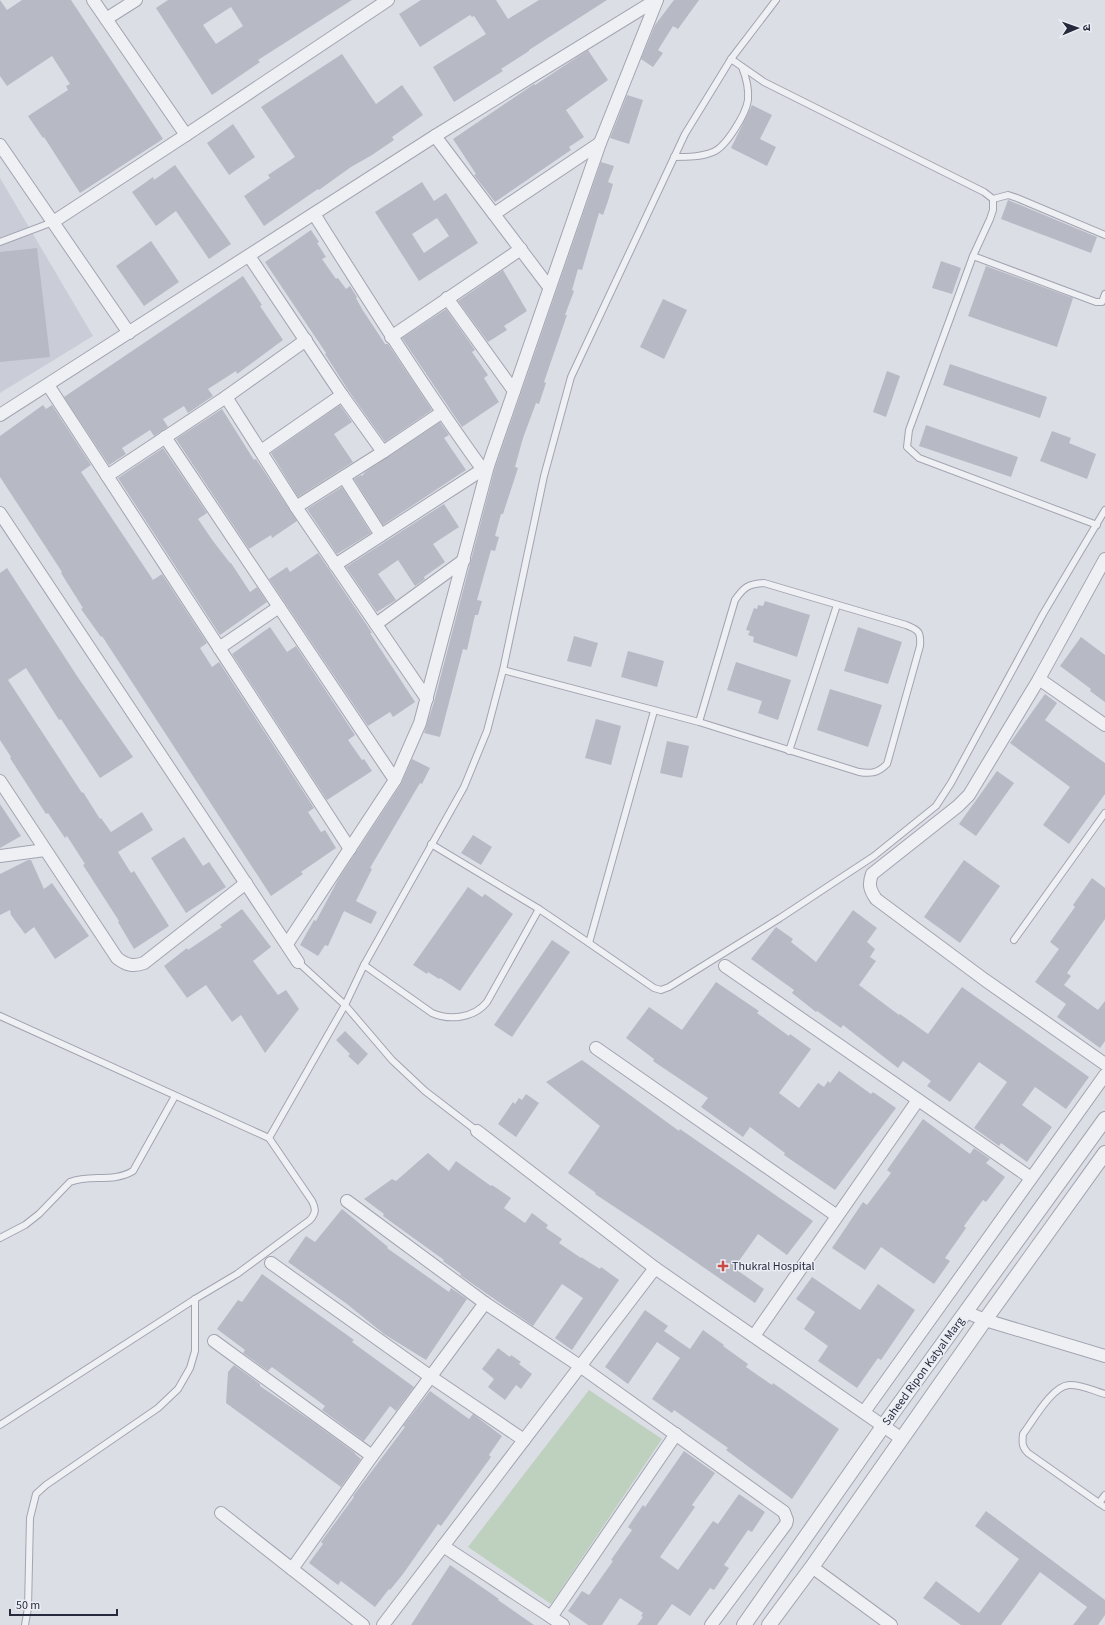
<svg xmlns="http://www.w3.org/2000/svg" width="1105" height="1625" font-family="'Source Sans 3','Noto Sans Devanagari',sans-serif">
<style>
.built{fill:#cacdd8}
.green{fill:#bed0be}
.building{fill:#b7b9c5;fill-rule:evenodd}
.lines{fill:none;stroke-linecap:round;stroke-linejoin:round}
.service-casing{stroke:#a2a4b0;stroke-width:8}
.minor-casing{stroke:#a2a4b0;stroke-width:14}
.tertiary-casing{stroke:#a2a4b0;stroke-width:16}
.service{stroke:#eff0f4;stroke-width:6}
.minor{stroke:#eff0f4;stroke-width:12}
.tertiary{stroke:#eff0f4;stroke-width:14}
.poi-dot{fill:#c94b43;stroke:#ebedf4;stroke-width:1.5}
.labels{text-anchor:middle;stroke-width:3;stroke-linejoin:round;paint-order:stroke}
.poi-label{font-size:12px;fill:#272a3c;stroke:#ebedf4;text-anchor:start}
.street-label{font-size:12px;fill:#272a3c;stroke:#ebedf4}
</style>
<rect width="100%" height="100%" fill="#dcdee6"/>
<path class="built" d="M0 178 93 336 0 393Z"/>
<path class="green" d="M589 1390 662 1439 551 1604 468 1547Z"/>
<g class="building">
<path d="M0 0 7 10 22 0H71L163 139 80 193 44 137 43 138 28 116 68 90 66 86 70 84 52 56 7 86 0 76Z"/>
<path d="M168 0H352L258 60 260 62 212 95 156 8ZM231 7 243 26 216 44 203 25Z"/>
<path d="M421 0H496L508 19 539 0H607L529 50V51L501 69 503 71 454 102 433 67 486 34 474 16 472 17 470 15 420 47 399 14Z"/>
<path d="M674 0H699L678 29 673 26 658 50 663 53 653 67 641 59 655 25Z"/>
<path d="M588 50 608 80 566 110 584 137 569 147 571 150 495 202 474 175 476 174 453 139 534 84 535 85Z"/>
<path d="M342 54 376 104 402 85 423 115 392 137 394 140 372 155 351 167 319 190 318 189 264 226 244 196 270 178 268 175 295 157 261 107Z"/>
<path d="M627 95 643 100 629 144 610 138Z"/>
<path d="M752 105 772 115 760 139 776 147 767 166 731 148Z"/>
<path d="M233 124 255 157 229 175 207 143Z"/>
<path d="M601 162 614 166 608 182 613 184 608 201 603 215 599 213 582 270 578 269 572 290 574 291 565 315H567L544 382 546 383 539 404 536 403 523 438 515 467 518 468 503 514H501L495 536 499 537 495 551 491 550 477 600 482 601 478 615H475L467 650 463 649 440 737 424 733 434 702 495 468Z"/>
<path d="M175 165 231 244 209 259 176 211 156 226 132 192 153 177 154 180Z"/>
<path d="M422 182 434 201 446 193 478 243 419 281 375 212ZM437 218 449 236 424 253 412 234Z"/>
<path d="M1008 200 1097 237 1091 253 1001 219Z"/>
<path d="M311 230 319 242 317 243 326 257 322 259 336 279 338 278 346 289 350 286 357 297 356 298 362 309 385 344H388L432 410 385 442 350 393 325 354 326 353 265 262Z"/>
<path d="M151 241 179 282 144 306 116 266Z"/>
<path d="M37 248 50 357 0 362V252Z"/>
<path d="M941 261 961 268 952 294 932 288Z"/>
<path d="M986 266 1073 298 1057 347 968 316Z"/>
<path d="M503 270 527 311 504 326 507 330 488 342 458 301Z"/>
<path d="M243 276 262 305 260 306 283 340 237 374 236 371 208 389 213 396 188 413 184 406 163 419 168 427 154 436 150 430 122 448 126 454 109 465 64 397Z"/>
<path d="M663 299 687 310 664 359 640 347Z"/>
<path d="M446 309 475 350 472 352 488 375 484 378 499 402 462 427 402 338Z"/>
<path d="M950 364 1047 397 1040 418 943 385Z"/>
<path d="M887 371 900 376 886 417 873 412Z"/>
<path d="M43 405 46 409 52 405 91 465 81 472 153 580 162 574 207 643 200 648 212 667 219 662 314 808 308 812 321 832 325 830 336 848 301 872 303 874 271 896 102 636 101 637 81 609 83 608 61 573 62 572 0 477V436Z"/>
<path d="M340 405 352 422 334 434 353 462 298 497 271 453Z"/>
<path d="M222 409 254 460 256 459 297 521 272 538 271 535 249 549 176 439Z"/>
<path d="M440 422 449 435 444 438 466 470 383 525 354 479 361 475 362 476 365 472Z"/>
<path d="M926 425 1018 457 1011 477 919 446Z"/>
<path d="M1052 431 1071 438 1069 443 1096 454 1087 479 1040 461Z"/>
<path d="M163 448 207 513 198 519 213 541 230 563H231L250 592 257 587 267 602 220 635 118 478Z"/>
<path d="M342 487 371 533 337 554 307 509Z"/>
<path d="M444 504 459 527 433 544 445 562 424 577 425 579 415 586 398 560 378 574 396 600 377 612 346 567Z"/>
<path d="M318 553 364 621 372 633H370L415 702 393 717 390 712 368 726 269 579 287 567 290 572Z"/>
<path d="M7 568 77 676 133 757 100 778 61 719 59 720 26 668 8 680 82 793 83 792 100 819 101 818 111 832 142 812 153 830 118 852 131 873 134 871 169 926 134 949 118 922 119 921 83 865 85 864 67 836 65 838 48 813 46 814 10 758 11 757 0 740V573Z"/>
<path d="M765 601 810 615 797 657 753 642 754 637 748 635 750 631 746 630 754 608 757 609 758 605 763 606Z"/>
<path d="M270 627 287 652 296 646 355 735 348 740 362 760 364 759 372 771 327 800 232 654Z"/>
<path d="M858 627 902 642 888 684 844 671Z"/>
<path d="M574 636 598 643 591 667 567 661Z"/>
<path d="M1081 637 1105 655V702L1090 691 1091 689 1060 666Z"/>
<path d="M628 651 664 661 657 687 621 677Z"/>
<path d="M736 662 791 680 778 720 758 713 762 701 727 690Z"/>
<path d="M830 689 882 705 868 747 817 730Z"/>
<path d="M1045 694 1057 703 1045 720 1105 763V794L1069 844 1043 825 1070 787 1010 743Z"/>
<path d="M596 719 621 726 611 765 585 758Z"/>
<path d="M667 741 689 746 682 778 660 773Z"/>
<path d="M412 759 430 768 422 784 420 783 370 868 372 869 356 901 377 912 371 924 344 911 328 946 325 945 318 956 300 945 314 920 316 921 339 878 401 784Z"/>
<path d="M997 771 1014 783 976 836 959 824Z"/>
<path d="M0 804 21 836 0 848Z"/>
<path d="M473 835 492 847 481 865 461 853Z"/>
<path d="M184 837 203 866 209 862 226 887 186 913 151 858Z"/>
<path d="M28 860H31L44 889 52 883 89 936 55 959 34 927 25 934 11 915 10 910 0 915V874Z"/>
<path d="M964 860 1000 886 960 943 924 917Z"/>
<path d="M1092 878 1105 888V919L1067 973 1071 976 1064 985 1098 1010 1105 1001V1041L1100 1048 1057 1017 1066 1004 1035 982 1059 949 1050 942 1075 907 1073 905Z"/>
<path d="M468 887 482 897 485 894 513 914 460 991 440 978 439 979 428 972 427 974 413 965Z"/>
<path d="M242 909 271 947 253 961 278 995 286 990 299 1009 265 1053 241 1015 232 1022 206 985 187 998 164 966 187 948 188 950 222 927 220 925Z"/>
<path d="M853 910 877 928 867 942 875 949 870 957 876 961 859 985 899 1015 900 1014 928 1034 962 987 1089 1077 1066 1109 1035 1087 1022 1105 1052 1127 1027 1162 1001 1143 999 1146 974 1128 1007 1082 979 1062 950 1102 927 1086 931 1081 903 1061 898 1068 843 1025 841 1028 817 1011 816 1012 792 993 794 990 751 959 776 927 793 939 791 942 816 962Z"/>
<path d="M552 940 570 952 512 1037 494 1025Z"/>
<path d="M716 982 759 1011 757 1013 789 1036 790 1034 811 1049 779 1093 799 1108 818 1083 824 1087 828 1081 830 1083 839 1071 871 1094 873 1092 896 1108 835 1190 784 1155 785 1153 750 1127 743 1137 701 1107 708 1098 653 1061 654 1059 626 1038 649 1007 682 1030Z"/>
<path d="M345 1031 368 1054 358 1065 348 1056 350 1054 336 1040Z"/>
<path d="M582 1060 679 1131 680 1129 813 1221 787 1255 758 1234 734 1268 764 1289 755 1303 651 1231 595 1194 596 1193 568 1173 600 1126 546 1082Z"/>
<path d="M526 1094 539 1103 516 1137 498 1124 513 1102 515 1104 519 1098 522 1100Z"/>
<path d="M923 1119 970 1154 974 1148 990 1159 986 1163 1005 1177 986 1202 983 1200 964 1226 966 1228 945 1258 950 1261 934 1284 881 1247 865 1270 832 1248 863 1202 867 1205 891 1173 887 1170Z"/>
<path d="M428 1153 449 1171 456 1161 491 1186 492 1185 511 1198 504 1208 525 1223 532 1213 548 1225 546 1228 562 1239 559 1243 581 1258V1257L600 1269 601 1267 619 1280 572 1350 555 1338 583 1298 562 1284 533 1326 460 1275 461 1274 443 1261 444 1260 383 1216 384 1214 364 1199 392 1179 396 1181Z"/>
<path d="M342 1209 388 1247 387 1248 449 1292 451 1288 467 1299 426 1360 384 1334 347 1304 288 1262 306 1236 315 1242Z"/>
<path d="M262 1274 354 1340 352 1342 414 1387 396 1411 390 1406 364 1441 322 1410 325 1406 272 1367 268 1371 243 1353 245 1350 217 1329 238 1300 242 1302Z"/>
<path d="M812 1277 860 1310 878 1284 915 1310 881 1360 878 1358 857 1388 818 1361 828 1346 804 1329 815 1312 796 1299Z"/>
<path d="M645 1310 668 1326 664 1331 690 1349 703 1330 724 1345 723 1346 748 1364 746 1367 772 1385 773 1383 839 1429 792 1499 726 1450 728 1448 674 1410 672 1413 652 1399 680 1358 657 1342 628 1384 605 1367Z"/>
<path d="M498 1348 510 1357 511 1355 521 1362 519 1364 532 1374 521 1389 516 1385 505 1400 488 1387 494 1379 482 1369Z"/>
<path d="M234 1365 260 1384V1386L313 1422 355 1453V1454L361 1459 341 1487 226 1403 228 1372Z"/>
<path d="M430 1391 469 1419 473 1414 502 1436 489 1455 491 1457 441 1526 438 1524 403 1574 390 1590 389 1589 375 1607 341 1581 338 1585 309 1563 323 1544 321 1542 354 1497 353 1496 405 1427 403 1426Z"/>
<path d="M684 1451 715 1473 692 1505 695 1507 660 1557 678 1570 713 1521 718 1524 739 1494 765 1512 752 1532 748 1530 724 1565 729 1568 714 1590 710 1588 690 1616 672 1604 657 1625H637L643 1617 641 1616 643 1613 620 1598 602 1625H588L568 1611 582 1591 589 1595 613 1561 611 1560 632 1530 628 1527 643 1505 645 1507Z"/>
<path d="M986 1511 1105 1600V1615L1098 1625H1073L1087 1607 1040 1572 1001 1625H961L923 1598 936 1581 979 1613 1019 1559 975 1526Z"/>
<path d="M450 1565 499 1599 498 1600 534 1625H411Z"/>
</g>
<g class="lines">
<g class="service-casing">
<g id="service">
<path d="M731 59 764 82 984 192 993 199V210L990 219 973 256 909 430 907 447 919 458 1097 525"/>
<path d="M674 157C687 157 701 157 713 152 726 147 746 114 748 100 749 89 746 77 742 67"/>
<path d="M993 199 1008 195 1017 198 1105 235"/>
<path d="M0 242 53 222"/>
<path d="M973 256 1096 302H1102L1105 294"/>
<path d="M503 670 699 722 859 772C871 774 878 773 887 764L920 646C921 632 919 630 906 625L764 583C748 584 744 587 735 600L699 722"/>
<path d="M789 751 837 605"/>
<path d="M431 844 539 909 589 943 654 711"/>
<path d="M1014 940 1105 813"/>
<path d="M589 943 654 988 661 990 669 987 780 918 874 856 936 806 951 783 1043 614 1105 510"/>
<path d="M298 962 345 1005 392 1060 425 1091 477 1131"/>
<path d="M364 965 432 1013C450 1021 474 1018 487 1002L539 909"/>
<path d="M0 1016 269 1138"/>
<path d="M0 1238 25 1225 39 1214 70 1182C90 1174 113 1183 133 1171L175 1096"/>
<path d="M0 1425 195 1299 237 1274 310 1220C316 1213 316 1209 312 1201L269 1138 345 1005 364 965 464 787 487 731 503 670 544 476 571 377 685 134 731 59 776 0"/>
<path d="M1105 1495 1099 1503 1105 1507"/>
<path d="M1099 1503 1028 1453C1022 1447 1022 1443 1023 1434 1033 1421 1052 1386 1069 1385 1080 1384 1094 1391 1105 1394"/>
<path d="M25 1625 28 1608 30 1518 36 1494 46 1485 158 1408 178 1389 190 1368 195 1351V1299"/>
</g>
</g>
<g class="minor-casing">
<g id="minor">
<path d="M93 0 186 135"/>
<path d="M106 19 136 0"/>
<path d="M435 136 549 287"/>
<path d="M0 145 129 333"/>
<path d="M314 214C369 301 423 387 483 470"/>
<path d="M494 214 600 143"/>
<path d="M53 222 186 135 388 0"/>
<path d="M249 256 342 395 383 452"/>
<path d="M447 298 514 391"/>
<path d="M391 337 521 249"/>
<path d="M48 385 350 849"/>
<path d="M226 397 296 507 427 699"/>
<path d="M0 415 435 136 656 0"/>
<path d="M165 437 395 780"/>
<path d="M261 451 342 395"/>
<path d="M107 476 226 397 306 340"/>
<path d="M344 477 381 535"/>
<path d="M296 507 383 452 441 413"/>
<path d="M0 513 298 962"/>
<path d="M1105 559 1039 679 969 795 958 806 872 874C868 885 870 890 876 899L985 980 1105 1064"/>
<path d="M335 565 488 466"/>
<path d="M376 624 464 560"/>
<path d="M219 648 279 607"/>
<path d="M1039 679 1105 725"/>
<path d="M0 781 117 958C126 965 133 967 144 963L246 883"/>
<path d="M0 856 45 850"/>
<path d="M287 944 395 780 420 723 488 466 600 143 657 0"/>
<path d="M725 966 1031 1178"/>
<path d="M596 1048 837 1216"/>
<path d="M477 1131 655 1268 902 1439"/>
<path d="M347 1201 485 1303 580 1366 784 1512 787 1520 786 1524 711 1625"/>
<path d="M271 1263 431 1377 524 1440"/>
<path d="M966 1312 985 1320 1105 1356"/>
<path d="M754 1336 918 1100"/>
<path d="M214 1341 372 1456"/>
<path d="M864 1412 1105 1075"/>
<path d="M221 1513 363 1625"/>
<path d="M443 1546 551 1617"/>
<path d="M812 1567 891 1625"/>
<path d="M292 1569 372 1456 485 1303"/>
<path d="M383 1625 655 1268"/>
<path d="M563 1625 551 1617 676 1434"/>
</g>
</g>
<g class="tertiary-casing">
<g id="tertiary">
<path d="M744 1625 884 1425 1105 1119"/>
<path d="M769 1625 812 1567 985 1320 1105 1153"/>
</g>
</g>
<use href="#service" class="service"/>
<use href="#minor" class="minor"/>
<use href="#tertiary" class="tertiary"/>
</g>
<path class="poi-dot" d="M721 1260h4v4h4v4h-4v4h-4v-4h-4v-4h4z"/>
<g class="labels">
<g class="poi-label">
<text x="732" y="1270">Thukral Hospital</text>
</g>
<g class="street-label">
<text transform="translate(923 1371) rotate(-54)" y="4">Saheed Ripon Katyal Marg</text>
</g>
</g>
<g transform="translate(1077 28) rotate(88)" stroke="#ebedf4" stroke-width="3" paint-order="stroke">
<path d="M0-3L7 15L0 10L-7 15Z" fill="#272a3c"/>
<text y="-6" font-size="11" font-weight="bold" text-anchor="middle" fill="#272a3c">उ</text>
</g>
<path d="M10 1609v6h107v-6" fill="none" stroke="#272a3c" stroke-width="2"/>
<text x="16" y="1609" font-size="12" fill="#272a3c" stroke="#ebedf4" stroke-width="3" paint-order="stroke">50 m</text>
</svg>
